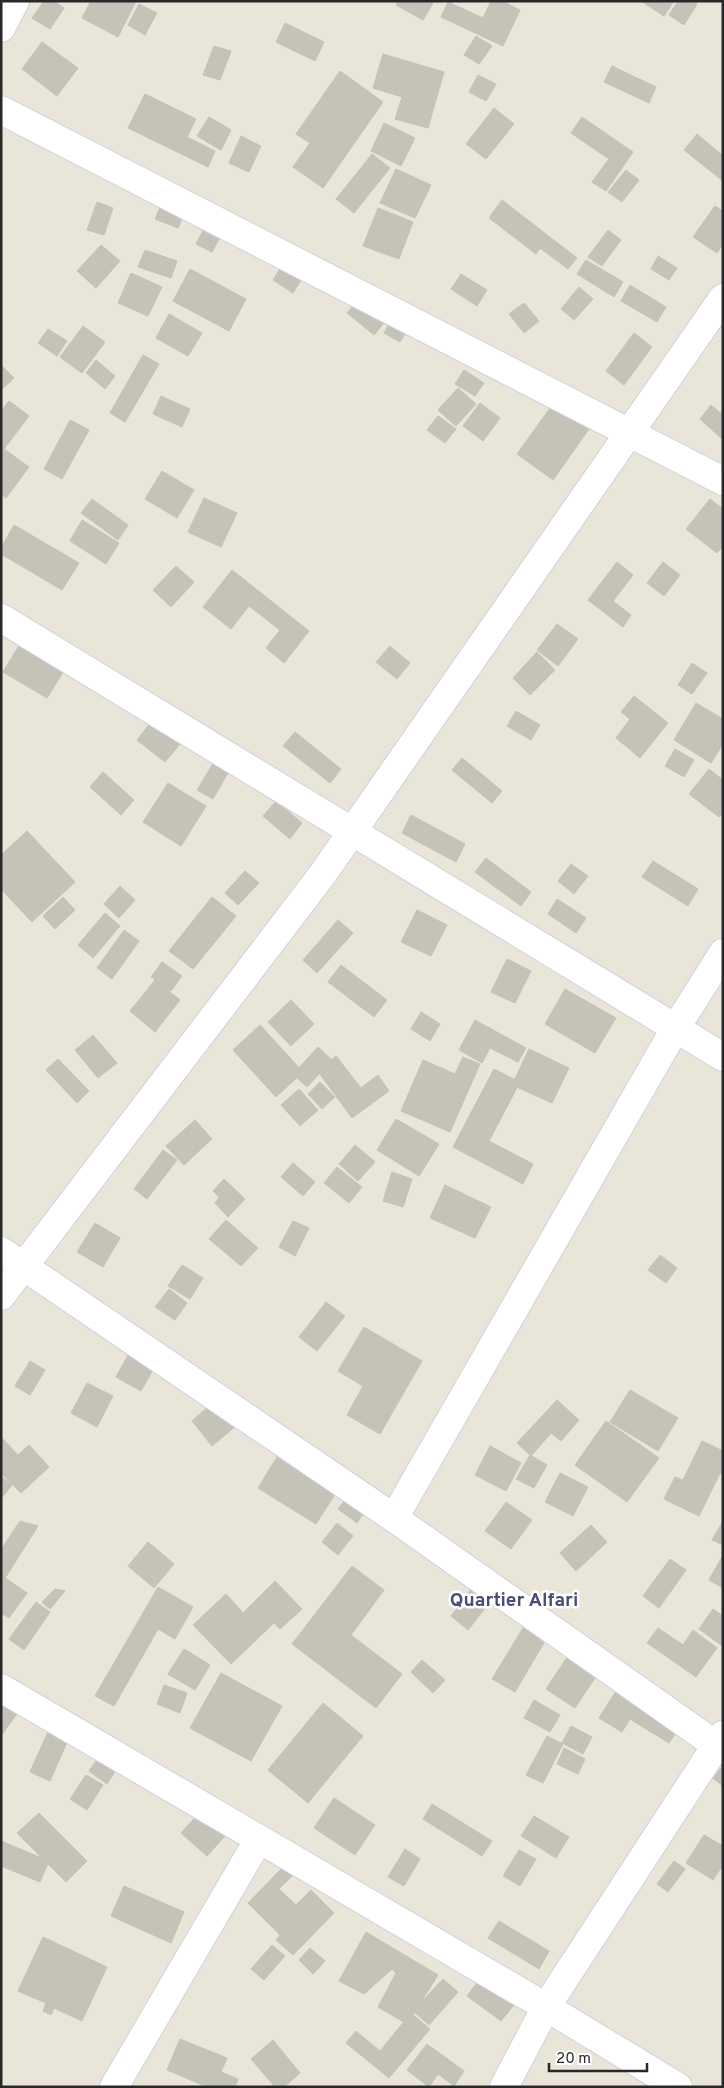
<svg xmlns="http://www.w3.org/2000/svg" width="724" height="2088" font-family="Overpass,sans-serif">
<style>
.building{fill:#c5c3b8;stroke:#c5c1b3}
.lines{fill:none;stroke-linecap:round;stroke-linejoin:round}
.street-casing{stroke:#cfd0e1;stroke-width:30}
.street{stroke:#fff;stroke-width:28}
.labels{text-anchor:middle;stroke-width:5;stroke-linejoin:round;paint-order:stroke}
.district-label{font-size:19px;font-weight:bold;fill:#494c77;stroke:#fff}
</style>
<rect width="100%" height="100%" fill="#eae5d9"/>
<g class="building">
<path d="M44 1H54L64 8 50 29 32 18Z"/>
<path d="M91 1H136L118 37 82 18Z"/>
<path d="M398 1H430L433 3 423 20 396 5Z"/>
<path d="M491 1H502L520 10 503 46 441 17 448 2 483 18Z"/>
<path d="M641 1H674L664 16Z"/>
<path d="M678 1H694L697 4 684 25 669 15Z"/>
<path d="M139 4 157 13 145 35 128 25Z"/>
<path d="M285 23 324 42 315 61 276 42Z"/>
<path d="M476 36 492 46 479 64 464 55Z"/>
<path d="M42 42 78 68 57 96 22 69Z"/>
<path d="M214 46 231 51 220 80 203 75Z"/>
<path d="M383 54 444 72 428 128 395 119 402 97 373 88Z"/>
<path d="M612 66 656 87 649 103 604 82Z"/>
<path d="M340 71 383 102 323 188 293 167 310 143 296 134Z"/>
<path d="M478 75 496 84 486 101 469 92Z"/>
<path d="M145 94 196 119 187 137 215 151 208 167 128 128Z"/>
<path d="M494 108 514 124 486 159 466 144Z"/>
<path d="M209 117 231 130 221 150 197 136Z"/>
<path d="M582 117 633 152 606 191 592 182 609 159 571 133Z"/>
<path d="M384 123 415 138 401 166 371 151Z"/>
<path d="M697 134 723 156V181L684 150Z"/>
<path d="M241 136 261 146 249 172 229 163Z"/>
<path d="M372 154 390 168 354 213 336 199Z"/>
<path d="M396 169 431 185 415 218 380 203Z"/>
<path d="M626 170 639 180 622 202 608 192Z"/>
<path d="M502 200 577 258 568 269 540 248 536 254 489 218Z"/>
<path d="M97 202 113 208 104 235 87 230Z"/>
<path d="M162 203 185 212 178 228 155 219Z"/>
<path d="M715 206 723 211V244L717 253 693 237Z"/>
<path d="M378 208 413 222 399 259 363 246Z"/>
<path d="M208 221 224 230 212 252 196 244Z"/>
<path d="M608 230 621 240 602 266 588 257Z"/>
<path d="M101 245 120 261 96 288 77 271Z"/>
<path d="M145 250 177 261 171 278 138 267Z"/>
<path d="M658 256 677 268 669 280 651 269Z"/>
<path d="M586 260 623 282 614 297 577 274Z"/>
<path d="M285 261 305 274 293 293 273 280Z"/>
<path d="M190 269 246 299 229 331 173 301Z"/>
<path d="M131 273 162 287 148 316 118 303Z"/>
<path d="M461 274 487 290 477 306 451 289Z"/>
<path d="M630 285 666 307 657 322 621 301Z"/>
<path d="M579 287 593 299 574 320 561 309Z"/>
<path d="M367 288 394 310 374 335 347 313Z"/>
<path d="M524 303 539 321 524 333 509 314Z"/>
<path d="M398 308 415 318 400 342 384 333Z"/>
<path d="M169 314 202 333 188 356 156 338Z"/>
<path d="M83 326 105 342 82 373 60 357Z"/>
<path d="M48 329 67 341 57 356 38 343Z"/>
<path d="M634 333 652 347 624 385 606 371Z"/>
<path d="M143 355 159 364 125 422 110 413Z"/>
<path d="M96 360 115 376 105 389 86 373Z"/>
<path d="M1 365 14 378 1 390Z"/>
<path d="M464 370 484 383 475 396 455 384Z"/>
<path d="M458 388 476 404 456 426 438 410Z"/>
<path d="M161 396 190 409 182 427 153 414Z"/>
<path d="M558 397 594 422 553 480 517 454Z"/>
<path d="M9 401 29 416 4 449 29 467 6 498 1 494V411Z"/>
<path d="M480 403 500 418 483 441 463 426Z"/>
<path d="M711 405 723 415 722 439 700 419Z"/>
<path d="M438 416 456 429 445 443 427 430Z"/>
<path d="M70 420 89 430 62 479 44 469Z"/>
<path d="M162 471 194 490 177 518 145 499Z"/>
<path d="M204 498 237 513 221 547 188 532Z"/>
<path d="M92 499 128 525 118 540 81 513Z"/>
<path d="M710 499 723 509V546L717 553 686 529Z"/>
<path d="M82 520 119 543 106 564 70 541Z"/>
<path d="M14 525 79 563 62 590 1 554V548Z"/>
<path d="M617 562 633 575 613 601 631 615 623 627 588 600Z"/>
<path d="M663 562 680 575 664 596 647 583Z"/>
<path d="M176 566 194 582 171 607 153 590Z"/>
<path d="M232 570 309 631 284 663 266 648 280 630 249 606 231 629 203 607Z"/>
<path d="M557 624 578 639 558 666 537 650Z"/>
<path d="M23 639 67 666 47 698 3 672Z"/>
<path d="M390 646 410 663 397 679 376 662Z"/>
<path d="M537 652 555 670 530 695 513 678Z"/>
<path d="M692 663 707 673 692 694 678 685Z"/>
<path d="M634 696 668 723 640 758 616 738 630 719 621 712Z"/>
<path d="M696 703 723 719V744L711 763 674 740Z"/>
<path d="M516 711 540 725 531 740 507 726Z"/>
<path d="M152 721 180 744 165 762 137 740Z"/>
<path d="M295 732 341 769 330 783 283 746Z"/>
<path d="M675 749 694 760 684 777 665 766Z"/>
<path d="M462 758 502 791 492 803 452 770Z"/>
<path d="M214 762 229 771 213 799 197 790Z"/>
<path d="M709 769 723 780V813L719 817 689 794Z"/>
<path d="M103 772 134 800 121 815 90 787Z"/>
<path d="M168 783 206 806 181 846 143 822Z"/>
<path d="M276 801 302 823 290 839 263 816Z"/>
<path d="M411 815 465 844 456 862 402 833Z"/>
<path d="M27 831 75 882 32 922 1 889V855Z"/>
<path d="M486 858 531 892 521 906 475 872Z"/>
<path d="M653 861 698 889 688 906 642 877Z"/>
<path d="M571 864 588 876 574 894 558 881Z"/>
<path d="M245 871 259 883 238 905 225 893Z"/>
<path d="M120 886 135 900 119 918 104 904Z"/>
<path d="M63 897 75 910 55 929 43 916Z"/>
<path d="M212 897 236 916 193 969 169 951Z"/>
<path d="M557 899 586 918 576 933 548 914Z"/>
<path d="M417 910 447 925 431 956 401 942Z"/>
<path d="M105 913 120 926 93 958 78 945Z"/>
<path d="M338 920 353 933 317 973 303 960Z"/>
<path d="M124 930 139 941 112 979 97 968Z"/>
<path d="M507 959 531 971 515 1003 491 992Z"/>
<path d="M162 962 182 976 171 991 151 977Z"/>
<path d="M341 965 387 1000 374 1017 328 982Z"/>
<path d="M155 980 180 1000 155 1032 130 1011Z"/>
<path d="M565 989 616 1018 595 1053 545 1024Z"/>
<path d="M291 1000 314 1024 291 1046 268 1022Z"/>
<path d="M421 1012 440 1024 430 1041 411 1029Z"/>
<path d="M475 1020 526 1048 518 1062 490 1048 482 1063 459 1050Z"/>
<path d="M260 1025 303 1072 276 1097 233 1050Z"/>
<path d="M93 1035 117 1063 98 1078 75 1050Z"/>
<path d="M318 1047 332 1060 307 1087 293 1074Z"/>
<path d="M529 1049 569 1068 552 1103 512 1085Z"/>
<path d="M336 1056 361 1088 378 1075 389 1091 352 1118 317 1070Z"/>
<path d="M463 1057 480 1064 450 1132 401 1111 423 1060 455 1074Z"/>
<path d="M58 1059 89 1091 77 1103 46 1070Z"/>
<path d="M494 1069 520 1082 489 1141 533 1164 523 1184 453 1147Z"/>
<path d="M320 1082 335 1097 322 1109 308 1094Z"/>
<path d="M299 1089 318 1110 300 1126 281 1105Z"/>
<path d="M396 1119 439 1144 419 1176 377 1150Z"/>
<path d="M195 1120 212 1139 184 1165 166 1146Z"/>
<path d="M355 1145 375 1162 358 1181 339 1164Z"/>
<path d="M163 1150 177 1160 147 1199 134 1189Z"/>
<path d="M293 1163 315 1182 303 1196 281 1177Z"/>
<path d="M337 1167 362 1187 349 1203 324 1183Z"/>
<path d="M392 1172 412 1179 403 1207 383 1201Z"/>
<path d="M224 1179 245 1199 228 1217 215 1203 219 1197 213 1191Z"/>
<path d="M445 1185 491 1207 475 1238 430 1218Z"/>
<path d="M226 1220 258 1248 241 1266 209 1239Z"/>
<path d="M293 1221 309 1228 295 1256 279 1247Z"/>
<path d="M95 1223 120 1238 103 1267 77 1252Z"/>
<path d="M660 1255 677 1268 666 1283 648 1270Z"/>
<path d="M182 1265 203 1278 190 1299 168 1286Z"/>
<path d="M169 1289 187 1303 175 1320 155 1307Z"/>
<path d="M326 1302 345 1316 317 1351 299 1337Z"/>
<path d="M364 1327 422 1361 380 1434 347 1415 363 1386 338 1371Z"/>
<path d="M133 1346 158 1361 141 1391 116 1377Z"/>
<path d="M30 1361 45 1370 30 1395 15 1386Z"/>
<path d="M87 1383 113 1396 97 1427 71 1413Z"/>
<path d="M630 1390 678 1418 658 1451 610 1422Z"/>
<path d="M217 1399 238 1424 212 1446 192 1421Z"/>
<path d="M557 1400 579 1420 561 1441 551 1433 531 1456 517 1443Z"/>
<path d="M606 1421 659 1458 627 1502 575 1465Z"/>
<path d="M1 1437 18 1455 29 1445 49 1467 21 1493 1 1473Z"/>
<path d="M702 1441 723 1451V1475L720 1473 699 1516 664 1499 675 1477 683 1480Z"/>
<path d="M490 1446 521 1463 506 1491 475 1475Z"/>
<path d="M280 1452 339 1488 316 1524 258 1488Z"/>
<path d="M530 1455 547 1465 534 1488 516 1479Z"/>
<path d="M560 1473 588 1487 573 1516 545 1502Z"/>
<path d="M1 1476 12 1485 1 1499Z"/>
<path d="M348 1496 366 1509 357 1523 338 1509Z"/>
<path d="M506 1502 532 1520 511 1549 485 1531Z"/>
<path d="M20 1521 38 1526 2 1583 1 1550Z"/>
<path d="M723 1521V1545L712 1540Z"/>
<path d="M337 1523 353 1536 338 1555 322 1542Z"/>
<path d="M591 1525 607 1542 576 1571 560 1553Z"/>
<path d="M148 1542 174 1564 154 1588 128 1566Z"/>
<path d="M723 1555V1588L709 1580Z"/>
<path d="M670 1559 686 1570 659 1608 643 1596Z"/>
<path d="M352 1566 384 1590 351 1635 402 1674 376 1708 292 1644Z"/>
<path d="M1 1575 27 1593 9 1618 1 1613Z"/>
<path d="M275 1581 302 1609 280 1629 274 1623 231 1664 193 1625 226 1594 243 1613Z"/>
<path d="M475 1584 493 1598 468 1630 451 1616Z"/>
<path d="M158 1587 193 1607 175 1639 158 1629 114 1706 95 1696Z"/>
<path d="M55 1589 65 1591 50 1609 42 1602Z"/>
<path d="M36 1602 50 1612 24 1650 9 1639Z"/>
<path d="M713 1609 723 1616 721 1645 699 1629Z"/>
<path d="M526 1623 548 1636 515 1692 492 1679Z"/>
<path d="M658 1628 683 1645 693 1630 717 1648 696 1677 647 1643Z"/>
<path d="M184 1649 210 1665 195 1690 168 1674Z"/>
<path d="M570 1653 599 1672 575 1708 546 1689Z"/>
<path d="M422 1660 445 1680 433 1693 411 1672Z"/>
<path d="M221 1673 282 1706 251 1761 190 1728Z"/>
<path d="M621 1683 683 1722 669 1743 630 1719 622 1732 599 1718Z"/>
<path d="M164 1685 187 1693 180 1713 157 1704Z"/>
<path d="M4 1700 19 1711 1 1736V1704Z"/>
<path d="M534 1700 560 1715 550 1732 524 1718Z"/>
<path d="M323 1703 363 1736 308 1803 268 1770Z"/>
<path d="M571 1726 592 1737 583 1754 562 1743Z"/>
<path d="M48 1732 68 1740 50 1781 30 1772Z"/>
<path d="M547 1736 563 1744 543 1783 526 1775Z"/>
<path d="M564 1748 585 1759 578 1774 557 1764Z"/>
<path d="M98 1758 116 1770 107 1784 89 1771Z"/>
<path d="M723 1766V1786L713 1778Z"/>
<path d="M86 1775 103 1785 87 1810 70 1799Z"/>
<path d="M334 1798 375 1825 355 1855 314 1828Z"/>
<path d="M432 1804 492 1841 482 1856 423 1819Z"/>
<path d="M200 1812 226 1835 207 1856 181 1833Z"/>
<path d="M39 1813 87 1861 66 1882 17 1833Z"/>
<path d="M534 1816 569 1837 556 1858 521 1836Z"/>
<path d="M704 1835 723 1846V1865L713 1880 686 1863Z"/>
<path d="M1 1841 49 1861 40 1882 1 1866Z"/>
<path d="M405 1849 420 1859 404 1886 388 1877Z"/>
<path d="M519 1850 536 1859 520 1886 503 1876Z"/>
<path d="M674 1861 685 1869 668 1892 657 1884Z"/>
<path d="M285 1865 294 1874 279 1889 296 1905 311 1890 334 1913 293 1955 276 1940 280 1935 248 1903Z"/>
<path d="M124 1886 184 1912 171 1943 111 1916Z"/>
<path d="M499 1921 549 1951 539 1969 488 1938Z"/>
<path d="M366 1932 438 1975 407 2024 378 2007 396 1973 392 1969 364 1994 339 1981Z"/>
<path d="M43 1937 107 1967 82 2021 54 2008 51 2015 43 2011 46 2003 18 1991Z"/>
<path d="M272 1945 285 1956 264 1980 251 1969Z"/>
<path d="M310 1948 325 1961 313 1974 299 1960Z"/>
<path d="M443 1979 458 1992 429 2025 413 2011Z"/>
<path d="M479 1980 514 2005 501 2021 467 1996Z"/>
<path d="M411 2013 430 2029 389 2078 346 2043 356 2031 380 2051Z"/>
<path d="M180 2039 227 2058 221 2072 238 2079 235 2087H207L167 2070Z"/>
<path d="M273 2040 300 2073 284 2087H275L251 2059Z"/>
<path d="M427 2044 464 2071 454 2086 438 2074 429 2087 407 2070Z"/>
</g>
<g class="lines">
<g class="street-casing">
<g id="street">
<path d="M1 28 15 1"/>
<path d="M1 110 723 481"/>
<path d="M1 618 723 1057"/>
<path d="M1 1251 394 1518 723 1750"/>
<path d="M1 1296 322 875 723 298"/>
<path d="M394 1518 675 1029 723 953"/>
<path d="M1 1688 546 2007 678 2087"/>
<path d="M114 2087 259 1839"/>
<path d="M504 2087 546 2007 723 1735"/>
</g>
</g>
<use href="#street" class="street"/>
</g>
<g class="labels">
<g class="district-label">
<text x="514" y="1606">Quartier Alfari</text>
</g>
</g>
<rect width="724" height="2088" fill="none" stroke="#282828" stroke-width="5"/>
<path d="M549 2063v8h98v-8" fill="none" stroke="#282828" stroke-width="2.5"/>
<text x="556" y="2063" font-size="15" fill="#282828" stroke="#ffffff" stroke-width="4" paint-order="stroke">20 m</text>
</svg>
